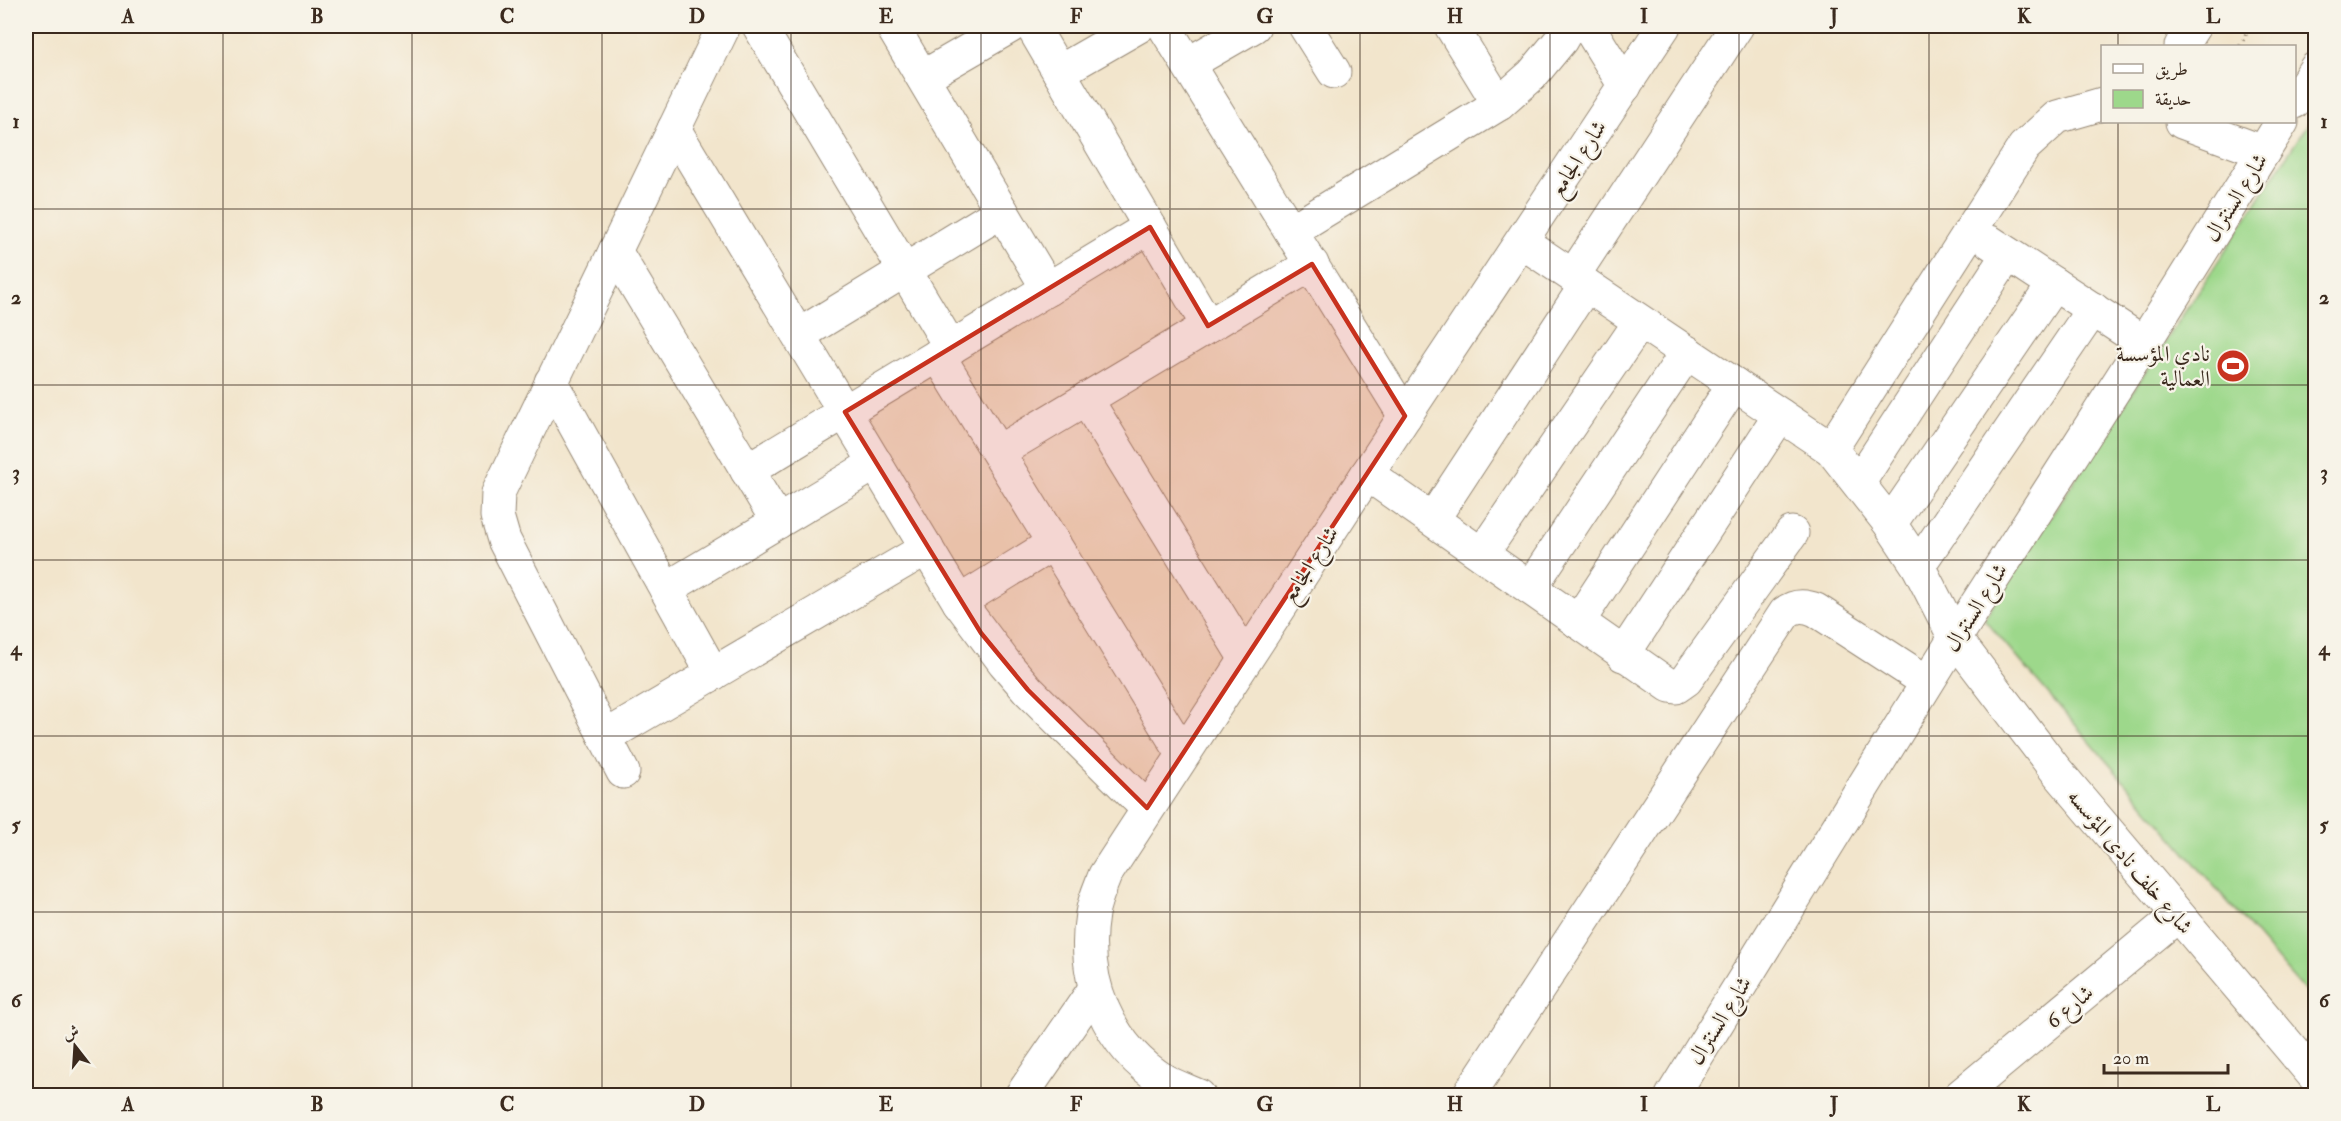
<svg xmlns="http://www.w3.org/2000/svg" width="2341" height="1121" font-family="'IM FELL Double Pica',Amiri,serif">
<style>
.green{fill:#9dd88b;stroke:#6c8154;stroke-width:1.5}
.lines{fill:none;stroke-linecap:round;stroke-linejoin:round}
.minor-casing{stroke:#968875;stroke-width:35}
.path{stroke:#968875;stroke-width:4;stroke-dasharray:1.5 4.5;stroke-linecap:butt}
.minor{stroke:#fff;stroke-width:33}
.marked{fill:#c8321e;fill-opacity:0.2;stroke:#c8321e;stroke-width:4.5;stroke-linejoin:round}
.grid{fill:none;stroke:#3b2a1e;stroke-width:1.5;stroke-opacity:0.55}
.labels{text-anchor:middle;stroke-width:4.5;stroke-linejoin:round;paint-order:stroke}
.street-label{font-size:22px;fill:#3b2a1e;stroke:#f7f3e8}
.poi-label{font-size:22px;fill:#3b2a1e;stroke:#f7f3e8;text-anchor:end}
.neatline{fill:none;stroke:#3b2a1e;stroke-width:2}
.grid-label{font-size:20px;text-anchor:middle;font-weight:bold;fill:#3b2a1e}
</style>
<rect width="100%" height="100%" fill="#f7f3e8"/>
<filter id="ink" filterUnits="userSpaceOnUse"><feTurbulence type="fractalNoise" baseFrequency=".0167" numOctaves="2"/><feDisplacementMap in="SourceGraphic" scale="12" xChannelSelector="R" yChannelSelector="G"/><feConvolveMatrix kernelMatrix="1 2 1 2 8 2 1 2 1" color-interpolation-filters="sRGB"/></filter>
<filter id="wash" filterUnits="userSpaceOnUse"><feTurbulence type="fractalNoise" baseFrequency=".008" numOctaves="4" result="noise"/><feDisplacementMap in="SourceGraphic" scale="24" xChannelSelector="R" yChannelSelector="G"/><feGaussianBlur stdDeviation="1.35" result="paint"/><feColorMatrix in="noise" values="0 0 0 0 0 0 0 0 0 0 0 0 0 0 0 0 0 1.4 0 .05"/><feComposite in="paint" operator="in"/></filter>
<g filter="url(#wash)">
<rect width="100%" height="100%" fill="#f2e5cc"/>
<path class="green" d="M2315 113V1003L1984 619Z"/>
</g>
<g filter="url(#ink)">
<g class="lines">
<g class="minor-casing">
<g id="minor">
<path d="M759 26 951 348"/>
<path d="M892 26 1048 289"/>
<path d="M1032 26 1208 326"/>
<path d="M1164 26 1405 416"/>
<path d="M1305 26 1334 72"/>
<path d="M1451 26 1499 104"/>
<path d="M1588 26 1625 86"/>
<path d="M2181 46 2194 26"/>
<path d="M1188 64 1254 26"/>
<path d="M1059 72 1139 26"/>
<path d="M923 77 1011 26"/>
<path d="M2294 102 2316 68"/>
<path d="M2182 122 2263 152"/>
<path d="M674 129 959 602 1004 662 1028 690 1147 808"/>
<path d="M1291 231 1499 104 1532 75 1561 40 1569 26"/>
<path d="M1522 242 1831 449 1890 524 1918 566 1955 638 2055 769 2316 1078"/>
<path d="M1990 242 2144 343"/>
<path d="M615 251 778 522"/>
<path d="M1573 276 1737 26"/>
<path d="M799 335 1002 211"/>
<path d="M938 355 1183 754"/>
<path d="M551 382 713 674"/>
<path d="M1086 399 1246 659"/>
<path d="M1831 449 2024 147 2057 117 2102 104"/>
<path d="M998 452 1312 264"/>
<path d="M747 471 1150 227"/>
<path d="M1367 474 1670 686 1676 687 1686 680 1792 533"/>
<path d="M1859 482 2008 254"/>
<path d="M1433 519 1586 285"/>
<path d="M1890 524 2054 284"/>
<path d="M1482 554 1640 322"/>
<path d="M1918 566 2093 309"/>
<path d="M1530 588 1687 352"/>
<path d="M666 589 876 463"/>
<path d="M959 602 1054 543"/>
<path d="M1578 622 1734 384"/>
<path d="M1623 655 1780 415"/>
<path d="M605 737 927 548"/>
<path d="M623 772 504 540 497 516 498 493 724 26"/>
<path d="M1021 1096 1094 990"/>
<path d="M1199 1096C1188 1091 1176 1087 1165 1081 1108 1046 1081 980 1092 914 1094 901 1100 888 1105 875L1405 416 1664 26"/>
<path d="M1468 1096 1785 613C1795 605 1804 605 1816 610L1927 682"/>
<path d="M1672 1096 1955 638 2144 343 2282 122"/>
<path d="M1960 1096 2177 916"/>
</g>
</g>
<path class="path" d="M2240 46 2250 26"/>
<use href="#minor" class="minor"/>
</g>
</g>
<path class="marked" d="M1150 227 1208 326 1312 264 1405 416 1147 808 1028 690 981 633 845 412Z"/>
<path class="grid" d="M223 26V1096M412 26V1096M602 26V1096M791 26V1096M981 26V1096M1170 26V1096M1360 26V1096M1550 26V1096M1739 26V1096M1929 26V1096M2118 26V46M2118 122V1096M26 209H2316M26 385H2316M26 560H2316M26 736H2316M26 912H2316"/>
<defs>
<g id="stadium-disc" transform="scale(1.725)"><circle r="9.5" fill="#c8321e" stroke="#f7f3e8"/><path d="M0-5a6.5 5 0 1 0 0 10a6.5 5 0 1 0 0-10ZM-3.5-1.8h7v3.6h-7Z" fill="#fff"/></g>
</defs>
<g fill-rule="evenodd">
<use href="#stadium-disc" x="2233" y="366"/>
</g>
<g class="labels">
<g class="street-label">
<text transform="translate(1577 158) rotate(-57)" y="8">شارع الجامع</text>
<text transform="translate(2235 197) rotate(-58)" y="8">شارع السنترال</text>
<text transform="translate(1309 564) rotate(-57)" y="8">شارع الجامع</text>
<text transform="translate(1975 607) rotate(-58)" y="8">شارع السنترال</text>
<text transform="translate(2131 861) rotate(50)" y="8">شارع خلف نادى المؤسسه</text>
<text transform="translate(2069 1006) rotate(-40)" y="8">شارع 6</text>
<text transform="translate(1719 1020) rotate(-58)" y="8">شارع السنترال</text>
</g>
<g class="poi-label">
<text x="2210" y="361">نادي المؤسسة<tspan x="2210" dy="25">العمالية</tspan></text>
</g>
</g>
<rect width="2341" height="1121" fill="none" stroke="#f7f3e8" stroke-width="66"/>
<rect x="2101" y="45" width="195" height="78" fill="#f7f3e8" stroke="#aca397" stroke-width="1.5"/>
<rect x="2113" y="64" width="30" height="9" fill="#ffffff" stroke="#aca397" stroke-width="1.5"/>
<text x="2155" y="75" font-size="18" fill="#3b2a1e">طريق</text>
<rect x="2113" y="90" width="30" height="18" fill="#9dd88b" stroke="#aca397" stroke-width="1.5"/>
<text x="2155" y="105" font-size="18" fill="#3b2a1e">حديقة</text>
<g transform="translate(75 1046) rotate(343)" stroke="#f7f3e8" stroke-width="4.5" paint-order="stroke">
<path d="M0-4.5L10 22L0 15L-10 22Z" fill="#3b2a1e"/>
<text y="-9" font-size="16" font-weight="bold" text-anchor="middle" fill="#3b2a1e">ش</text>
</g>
<path d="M2104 1064v9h124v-9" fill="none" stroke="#3b2a1e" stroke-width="3"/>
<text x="2113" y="1064" font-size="18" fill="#3b2a1e" stroke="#f7f3e8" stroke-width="4.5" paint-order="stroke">20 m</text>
<rect x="33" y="33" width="2275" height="1055" class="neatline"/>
<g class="grid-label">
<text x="128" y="23">A</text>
<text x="317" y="23">B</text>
<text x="507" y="23">C</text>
<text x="697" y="23">D</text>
<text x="886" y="23">E</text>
<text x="1076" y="23">F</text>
<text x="1265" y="23">G</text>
<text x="1455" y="23">H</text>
<text x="1644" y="23">I</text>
<text x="1834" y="23">J</text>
<text x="2024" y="23">K</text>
<text x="2213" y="23">L</text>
<text x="16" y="128">1</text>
<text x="2324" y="128">1</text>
<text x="16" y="304">2</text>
<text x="2324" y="304">2</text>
<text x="16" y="479">3</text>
<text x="2324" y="479">3</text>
<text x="16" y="655">4</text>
<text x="2324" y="655">4</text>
<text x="16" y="831">5</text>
<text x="2324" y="831">5</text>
<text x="16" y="1007">6</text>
<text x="2324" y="1007">6</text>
<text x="128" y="1111">A</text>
<text x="317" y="1111">B</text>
<text x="507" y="1111">C</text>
<text x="697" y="1111">D</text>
<text x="886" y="1111">E</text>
<text x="1076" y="1111">F</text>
<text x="1265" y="1111">G</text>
<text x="1455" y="1111">H</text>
<text x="1644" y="1111">I</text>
<text x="1834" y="1111">J</text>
<text x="2024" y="1111">K</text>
<text x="2213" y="1111">L</text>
</g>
</svg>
